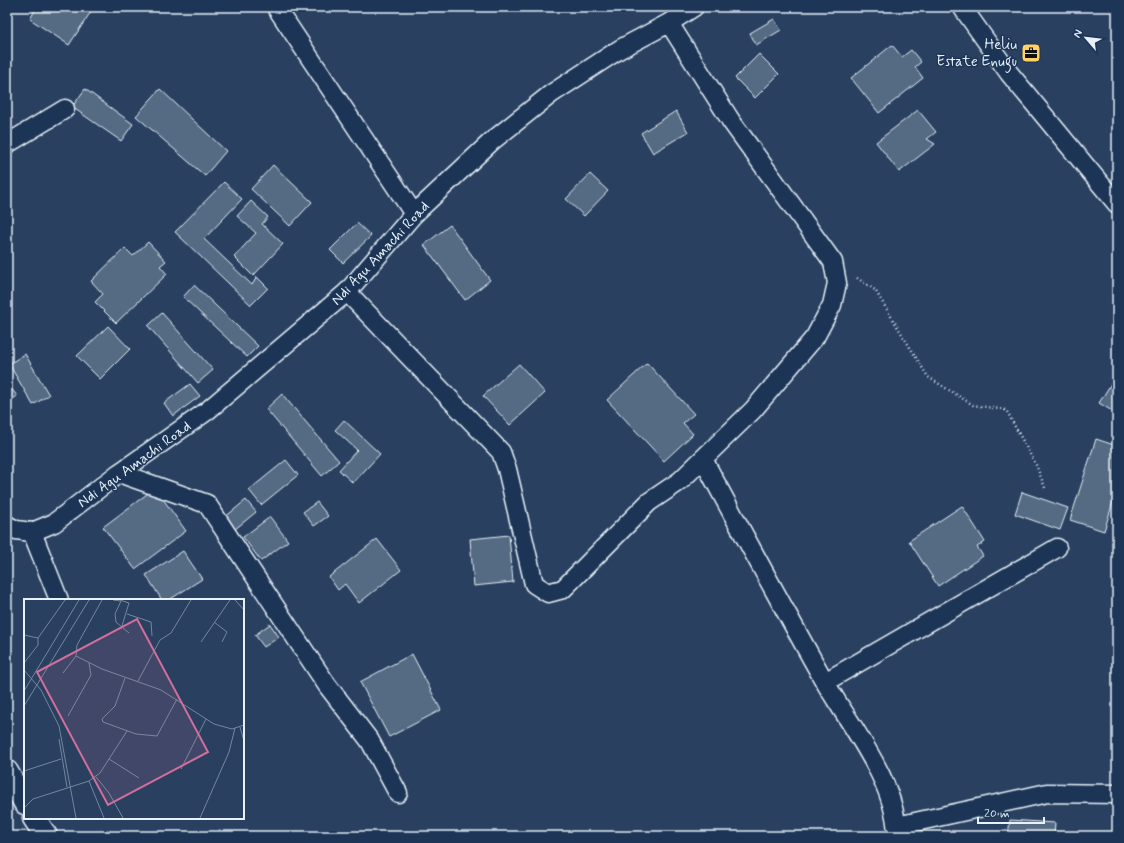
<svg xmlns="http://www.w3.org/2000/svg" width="1124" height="843" font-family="Mynerve,sans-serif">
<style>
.building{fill:#556a83;stroke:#e8f1f8}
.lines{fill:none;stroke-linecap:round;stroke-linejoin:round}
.street-casing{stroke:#e8f1f8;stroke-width:21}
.highway-casing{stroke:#e8f1f8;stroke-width:25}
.path{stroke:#e8f1f8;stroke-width:2.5;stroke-dasharray:1 3;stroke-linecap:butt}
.street{stroke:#1d3557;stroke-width:18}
.highway{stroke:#1d3557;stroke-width:22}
.labels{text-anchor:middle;stroke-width:3;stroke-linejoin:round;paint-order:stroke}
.poi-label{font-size:15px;fill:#e8f1f8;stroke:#1d3557;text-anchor:end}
.street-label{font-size:15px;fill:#e8f1f8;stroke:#1d3557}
.inset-road{fill:none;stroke:#75879d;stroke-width:1}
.view{fill:#d16f9a;fill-opacity:0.15;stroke:#d16f9a;stroke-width:2}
.inset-edge{fill:none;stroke:#e8f1f8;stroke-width:2}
</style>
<rect width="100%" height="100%" fill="#294061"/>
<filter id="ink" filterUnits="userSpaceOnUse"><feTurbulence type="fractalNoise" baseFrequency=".025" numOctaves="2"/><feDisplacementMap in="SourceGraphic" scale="8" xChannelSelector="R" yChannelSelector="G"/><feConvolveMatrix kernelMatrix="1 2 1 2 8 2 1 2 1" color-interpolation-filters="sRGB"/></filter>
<g filter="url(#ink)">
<g class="building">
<path d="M37 7H94L69 45 30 19Z"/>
<path d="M774 19 781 30 756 45 750 33Z"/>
<path d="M892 45 902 57 911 50 921 62 915 67 923 78 879 113 851 78Z"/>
<path d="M759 54 779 74 755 98 735 78Z"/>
<path d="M85 89 133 124 121 141 72 107Z"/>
<path d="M160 89 226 151 205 176 136 116Z"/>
<path d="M918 110 936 132 927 139 935 144 899 172 876 142Z"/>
<path d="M676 111 688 132 653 153 641 133Z"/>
<path d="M273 165 312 202 290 226 251 189Z"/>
<path d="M590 174 608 191 584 216 566 199Z"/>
<path d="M224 182 242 199 204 239 252 285 257 277 268 288 251 305 175 232Z"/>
<path d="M251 201 268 217 262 224 283 244 253 276 234 257 256 233 237 216Z"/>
<path d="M357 223 371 236 343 263 330 250Z"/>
<path d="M450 225 490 280 465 300 424 245Z"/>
<path d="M148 242 166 261 160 266 167 274 116 323 95 302 103 294 91 281 125 248 133 256Z"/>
<path d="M194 285 258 346 247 357 183 297Z"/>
<path d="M162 313 213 370 198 383 148 326Z"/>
<path d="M108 326 130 349 100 379 77 356Z"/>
<path d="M25 354 49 395 33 405 9 364Z"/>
<path d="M647 363 694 414 683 423 693 434 664 461 607 400Z"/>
<path d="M519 364 545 393 510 425 483 396Z"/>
<path d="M1117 374V414L1099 403Z"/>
<path d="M7 383 17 396 7 404Z"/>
<path d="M190 384 200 396 173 416 164 403Z"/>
<path d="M282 394 339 461 322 476 266 409Z"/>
<path d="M344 420 380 454 353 483 339 470 357 450 335 430Z"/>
<path d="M1096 439 1117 446V489L1104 531 1070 520Z"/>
<path d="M286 460 298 475 261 505 249 490Z"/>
<path d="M155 488 186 531 135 569 103 527Z"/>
<path d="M1022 492 1068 508 1060 530 1015 514Z"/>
<path d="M246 500 256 512 234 530 224 518Z"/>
<path d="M317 502 328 516 314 526 303 512Z"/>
<path d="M962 506 985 542 977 547 983 556 938 586 909 541Z"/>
<path d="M270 517 288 541 261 561 243 537Z"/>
<path d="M509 535 513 582 474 586 470 539Z"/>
<path d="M377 539 401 570 359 603 345 584 338 590 329 577Z"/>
<path d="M183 551 202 579 169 600H162L146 575Z"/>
<path d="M270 624 279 637 264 647 255 635Z"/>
<path d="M412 654 441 710 389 737 360 682Z"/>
<path d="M1010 820 1055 823 1054 836H1008Z"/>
</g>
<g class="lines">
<g class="street-casing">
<g id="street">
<path d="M276 7 414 214"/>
<path d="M962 7 1009 73 1117 204"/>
<path d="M7 144 65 109"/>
<path d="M347 292 501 452 507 469 534 584 548 593 563 589 649 502 680 481 753 410 815 337 832 305 837 283 833 262 731 121 669 23"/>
<path d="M703 459C742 532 782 605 822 677 848 723 897 782 897 836"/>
<path d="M119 473 207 504 327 685 370 741 398 793"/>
<path d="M7 525 16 530 32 532 54 523 119 473 207 411 347 292 414 214 492 141 551 94 620 49 669 23 694 7"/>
<path d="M32 532 59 600"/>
<path d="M825 682 1057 548"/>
<path d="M897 826 1047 793 1117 794"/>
</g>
</g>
<g class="highway-casing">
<g id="highway">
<path d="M7 772 25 803"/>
<path d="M34 818 46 836"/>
</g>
</g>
<path class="path" d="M857 278 875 290 928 377 973 405 1006 410 1036 465 1046 490"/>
<use href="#street" class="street"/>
<use href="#highway" class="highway"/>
</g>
</g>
<defs>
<g id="office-square" transform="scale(1)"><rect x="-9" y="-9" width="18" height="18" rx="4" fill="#ffd166" stroke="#1d3557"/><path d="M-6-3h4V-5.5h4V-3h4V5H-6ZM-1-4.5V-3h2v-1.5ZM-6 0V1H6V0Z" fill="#111"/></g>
</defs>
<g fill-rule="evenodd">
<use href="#office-square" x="1031" y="53"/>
</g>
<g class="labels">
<g class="poi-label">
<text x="1017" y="49">Heliu<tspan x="1017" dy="17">Estate Enugu</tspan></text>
</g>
<g class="street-label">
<text transform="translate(380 253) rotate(-47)" y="5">Ndi Agu Amachi Road</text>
<text transform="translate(134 464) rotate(-36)" y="5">Ndi Agu Amachi Road</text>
</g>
</g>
<g transform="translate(24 599)">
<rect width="220" height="220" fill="#294061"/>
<path class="inset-road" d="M78 1 53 46 52 57 78 70 137 91 190 125 208 130 220 126M89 1 97 2 91 15 92 23 105 34M96 1 105 4 97 30M211 1 220 11M103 15 127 23 128 37M190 23 203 33 198 43M0 36 14 39 41 1M177 43 206 1M0 64 14 46V39M0 71 17 91 35 127 52 219M39 74 52 57M101 79 91 107 78 120 79 123 112 135 133 137 153 100M114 82 136 41 147 34 167 1M0 92 55 1M0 107 65 1M44 117 67 76 65 64M216 128 220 142M35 140 43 188M85 160 115 179M157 170 182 120M0 172 37 160M72 178 85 194 99 219M0 209 9 200 65 182M80 219 65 182 76 174 103 132M176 219 205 153 211 129"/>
<path class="view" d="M113 20 184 153 84 206 13 73Z"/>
<rect width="220" height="220" class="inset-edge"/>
</g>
<rect width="1124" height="843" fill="none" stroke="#1d3557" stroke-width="24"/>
<rect x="12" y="12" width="1100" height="819" fill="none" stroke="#e8f1f8" stroke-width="1.5" filter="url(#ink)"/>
<g transform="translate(1086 38) rotate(298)" stroke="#1d3557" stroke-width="3" paint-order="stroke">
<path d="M0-3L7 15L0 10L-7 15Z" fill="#e8f1f8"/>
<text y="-6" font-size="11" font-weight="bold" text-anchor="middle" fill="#e8f1f8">N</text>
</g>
<path d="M978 817v6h66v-6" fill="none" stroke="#e8f1f8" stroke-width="2"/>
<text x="984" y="817" font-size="12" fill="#e8f1f8" stroke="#1d3557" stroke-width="3" paint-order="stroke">20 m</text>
</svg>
